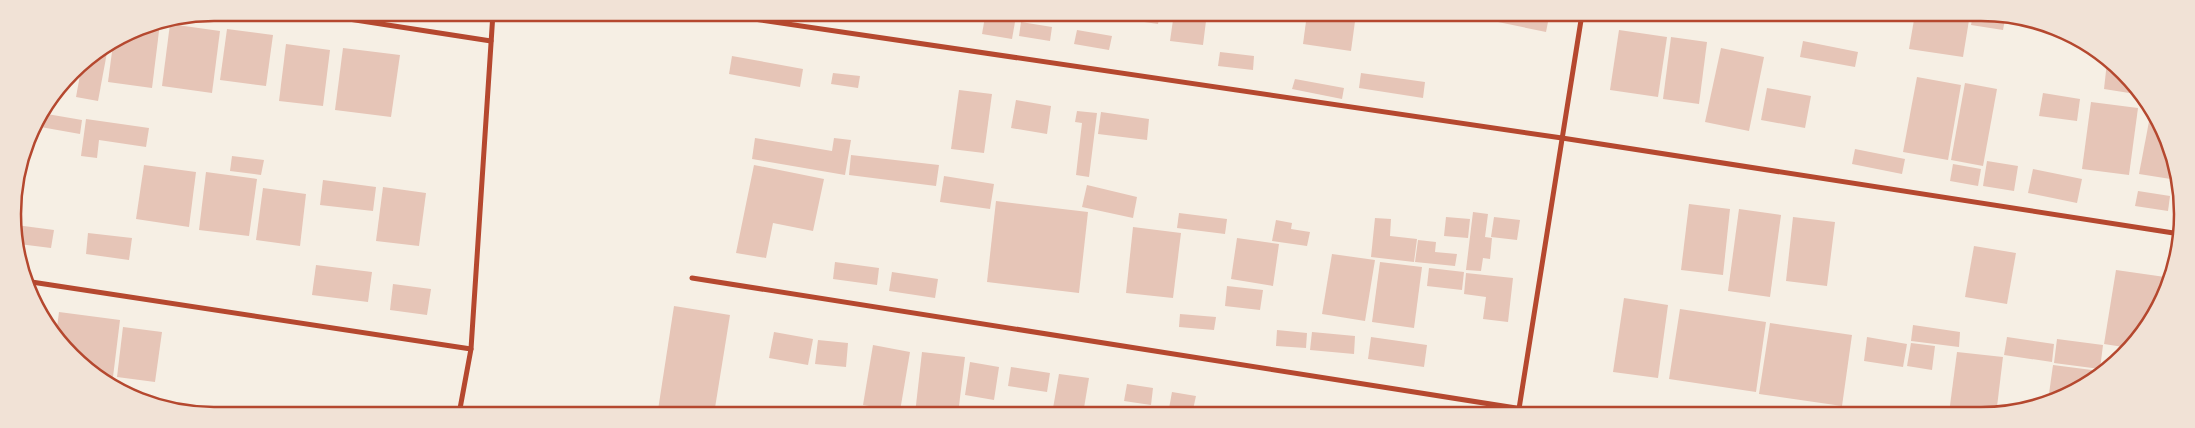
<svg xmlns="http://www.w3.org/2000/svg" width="2195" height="428" font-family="'IBM Plex Serif',serif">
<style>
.building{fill:#e6c5b7}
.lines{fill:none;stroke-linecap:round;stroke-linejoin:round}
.minor{stroke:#b5482f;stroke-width:5}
.rim{fill:none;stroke:#b5482f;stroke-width:2.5}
</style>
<rect width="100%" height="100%" fill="#f6efe4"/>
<g class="building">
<path d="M888 13H923L922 20 888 17Z"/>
<path d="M1118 13H1160L1158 24 1117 18Z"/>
<path d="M1174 13H1207L1203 45 1170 41Z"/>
<path d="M1307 14H1356L1351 51 1303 44Z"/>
<path d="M1499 14H1532L1549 17 1546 32 1498 22Z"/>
<path d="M1915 14H1970L1963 57 1909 49Z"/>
<path d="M1973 14H2006L2003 30 1971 25Z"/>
<path d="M985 17 1015 22 1012 39 982 34Z"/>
<path d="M1021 22 1052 27 1050 41 1019 36Z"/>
<path d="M160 23 152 88 108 82 113 44 137 28Z"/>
<path d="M170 24 220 31 212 93 162 86Z"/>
<path d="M227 29 273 35 266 86 220 80Z"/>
<path d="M1077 30 1112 36 1109 50 1074 44Z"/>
<path d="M1619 30 1667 37 1658 97 1610 90Z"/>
<path d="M1671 37 1707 42 1699 104 1663 99Z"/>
<path d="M1803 41 1858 52 1855 67 1800 57Z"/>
<path d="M286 44 330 50 323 106 279 101Z"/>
<path d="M108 47 98 101 76 97 82 64Z"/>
<path d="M343 48 400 55 391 117 335 110Z"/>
<path d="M1721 48 1764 57 1749 131 1705 122Z"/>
<path d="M1220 52 1254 56 1253 70 1218 66Z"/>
<path d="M732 56 803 69 800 87 729 74Z"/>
<path d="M2107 62 2141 91 2142 95 2104 89Z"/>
<path d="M833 73 860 76 858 88 831 84Z"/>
<path d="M1361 73 1425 82 1423 98 1359 88Z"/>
<path d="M1917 77 1961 85 1948 160 1903 152Z"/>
<path d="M1295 79 1344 88 1342 99 1292 89Z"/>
<path d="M1965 83 1997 89 1983 166 1951 160Z"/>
<path d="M1767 88 1811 96 1805 128 1761 120Z"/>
<path d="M959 90 992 94 984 153 951 149Z"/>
<path d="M2043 93 2080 99 2077 121 2039 116Z"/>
<path d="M1016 100 1051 106 1047 134 1011 128Z"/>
<path d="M2091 102 2138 108 2129 175 2082 169Z"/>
<path d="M48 106 47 114 82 120 80 134 35 126Z"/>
<path d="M1077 111 1097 113 1089 177 1076 175 1082 123 1075 122Z"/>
<path d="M2151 111 2176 162 2177 180 2139 174Z"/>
<path d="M1101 112 1149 119 1147 140 1098 134Z"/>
<path d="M86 119 149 128 146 147 99 140 97 158 81 156Z"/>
<path d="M755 138 832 151 834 138 851 140 845 175 752 159Z"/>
<path d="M1855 149 1905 159 1902 174 1852 164Z"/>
<path d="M851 155 939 165 936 186 849 175Z"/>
<path d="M232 156 264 160 261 175 230 171Z"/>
<path d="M1987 161 2018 166 2014 191 1983 186Z"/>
<path d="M1953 164 1981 169 1978 186 1950 181Z"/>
<path d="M144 165 196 172 189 227 136 219Z"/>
<path d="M754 165 824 179 813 231 773 223 766 258 736 253Z"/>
<path d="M2033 169 2082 179 2077 203 2028 193Z"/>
<path d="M206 172 257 179 249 236 199 230Z"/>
<path d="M944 176 994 184 990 209 940 202Z"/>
<path d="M323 180 376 187 373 211 320 205Z"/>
<path d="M1087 185 1137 197 1133 218 1082 207Z"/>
<path d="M383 187 426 193 419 246 376 241Z"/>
<path d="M263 188 306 194 300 246 256 240Z"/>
<path d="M2138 191 2170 196 2168 211 2135 206Z"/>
<path d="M2178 196 2179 216 2173 215Z"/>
<path d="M996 201 1088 212 1079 293 987 282Z"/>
<path d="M1689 204 1730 209 1723 275 1681 270Z"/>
<path d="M1739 209 1781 215 1770 297 1728 291Z"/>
<path d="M1473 212 1488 214 1485 237 1492 238 1490 259 1483 258 1481 271 1466 270Z"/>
<path d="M1179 213 1227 219 1225 234 1177 228Z"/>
<path d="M1446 217 1470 219 1468 238 1444 236Z"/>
<path d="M1494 217 1520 220 1517 240 1491 237Z"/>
<path d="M1793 217 1835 222 1827 286 1786 281Z"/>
<path d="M1375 218 1391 219 1390 236 1417 239 1414 262 1371 257Z"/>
<path d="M1276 220 1292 223 1291 229 1310 232 1307 246 1272 241Z"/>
<path d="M16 225 54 230 51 248 19 244Z"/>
<path d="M1133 227 1181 233 1173 298 1126 293Z"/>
<path d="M88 233 132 238 129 260 86 254Z"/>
<path d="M1237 238 1279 244 1273 286 1231 279Z"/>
<path d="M1418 240 1436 242 1435 252 1457 254 1455 266 1415 262Z"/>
<path d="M1974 246 2016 253 2007 304 1965 297Z"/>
<path d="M1332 254 1375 260 1365 321 1322 314Z"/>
<path d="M835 262 879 268 877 285 833 279Z"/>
<path d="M1380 262 1422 267 1414 328 1372 322Z"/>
<path d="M316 265 372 272 368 302 312 295Z"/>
<path d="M1429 268 1464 272 1462 290 1427 286Z"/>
<path d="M2116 270 2165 277 2161 305 2130 348 2104 344Z"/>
<path d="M892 272 938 279 935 298 889 291Z"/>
<path d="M1466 273 1513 278 1508 322 1483 319 1486 297 1464 294Z"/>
<path d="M393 284 431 289 427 315 390 310Z"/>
<path d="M1227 286 1263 290 1260 310 1225 306Z"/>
<path d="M1624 298 1668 305 1658 378 1613 372Z"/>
<path d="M674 306 730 315 714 414H682L658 410Z"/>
<path d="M1680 309 1766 322 1756 392 1669 379Z"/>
<path d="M59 312 120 320 112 385 65 349 66 341 59 340 56 335Z"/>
<path d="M1180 314 1216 317 1214 330 1179 327Z"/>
<path d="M1770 323 1852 335 1842 406 1759 394Z"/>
<path d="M1913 325 1960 332 1959 347 1911 341Z"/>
<path d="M123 327 162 332 155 382 117 377Z"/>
<path d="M1277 330 1307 333 1306 348 1276 346Z"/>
<path d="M774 332 813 339 808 365 769 358Z"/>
<path d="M1312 332 1355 336 1354 354 1310 350Z"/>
<path d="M1371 337 1427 345 1424 367 1368 359Z"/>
<path d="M1867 337 1907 344 1903 367 1864 361Z"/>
<path d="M2007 337 2054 344 2052 362 2004 355Z"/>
<path d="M2057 339 2103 345 2100 369 2054 363Z"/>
<path d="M818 340 848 343 846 367 815 364Z"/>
<path d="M1911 343 1935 346 1932 370 1907 366Z"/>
<path d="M873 345 910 352 900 411 863 405Z"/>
<path d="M922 352 965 357 958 414H915Z"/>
<path d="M1957 352 2003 357 1996 415 1949 413Z"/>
<path d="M970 362 999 367 994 400 965 395Z"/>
<path d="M2053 365 2092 370 2091 380 2070 395 2048 401Z"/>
<path d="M1011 367 1050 373 1047 392 1008 386Z"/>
<path d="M1059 374 1089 378 1083 414H1052Z"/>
<path d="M1127 384 1153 388 1151 405 1124 401Z"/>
<path d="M1172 392 1196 396 1192 414H1168Z"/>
<path d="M1853 409 1882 414V415H1852Z"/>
<path d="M1297 411 1313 413V415H1296Z"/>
</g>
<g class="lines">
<g class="minor">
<path d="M310 13 491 41"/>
<path d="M720 14 1562 138 2180 234"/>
<path d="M692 278 1560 415"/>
<path d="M25 281 471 349"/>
<path d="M459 414 471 349 493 13"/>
<path d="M1518 415 1582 14"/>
</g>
</g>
<path d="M0 0H2195V428H0ZM214 21H1981A193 193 0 0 1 2174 214V214A193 193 0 0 1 1981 407H214A193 193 0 0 1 21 214V214A193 193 0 0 1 214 21Z" fill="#f1e2d6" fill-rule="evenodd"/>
<path class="rim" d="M214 21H1981A193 193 0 0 1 2174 214V214A193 193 0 0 1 1981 407H214A193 193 0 0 1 21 214V214A193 193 0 0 1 214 21Z"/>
</svg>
